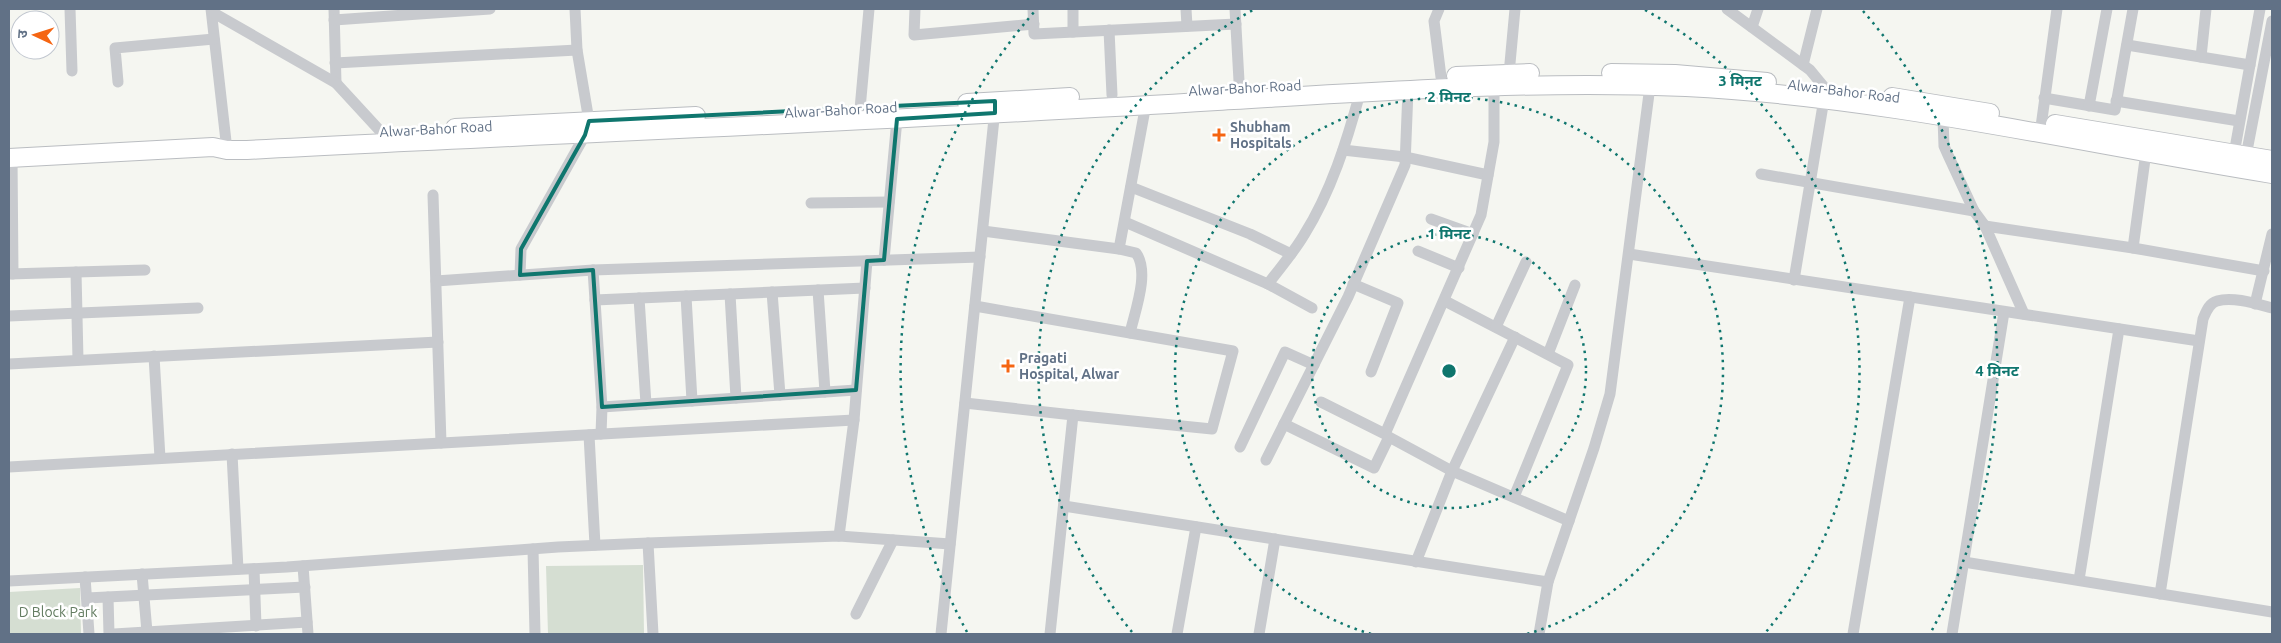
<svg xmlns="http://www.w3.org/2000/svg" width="2281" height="643" font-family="Ubuntu,'Noto Sans Devanagari',sans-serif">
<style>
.green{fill:#d5ded2}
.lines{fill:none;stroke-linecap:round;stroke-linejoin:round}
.primary-casing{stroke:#babdc1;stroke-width:20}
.minor{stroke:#c8cace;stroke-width:11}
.primary{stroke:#fff;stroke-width:18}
.marked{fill:none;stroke:#0f766e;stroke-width:4;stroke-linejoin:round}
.ring{fill:none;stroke:#0f766e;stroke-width:2.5;stroke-dasharray:2.5 5}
.poi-dot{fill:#f56512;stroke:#fff;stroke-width:2}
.labels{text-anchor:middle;stroke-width:5;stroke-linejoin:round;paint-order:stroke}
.street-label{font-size:14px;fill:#617186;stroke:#fff}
.poi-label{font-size:14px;font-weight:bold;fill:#617186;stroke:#fff;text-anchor:start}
.park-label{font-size:14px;fill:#637c61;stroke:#fff}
.centre{fill:#0f766e;stroke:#fff;stroke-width:2.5}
.ring-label{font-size:15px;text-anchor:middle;font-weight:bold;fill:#0f766e;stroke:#fff;stroke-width:5;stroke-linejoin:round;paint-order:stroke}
</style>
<rect width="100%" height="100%" fill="#f5f6f1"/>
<g class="green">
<path d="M643 565 644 634H548L546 566Z"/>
<path d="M80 588 81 634H9V592Z"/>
</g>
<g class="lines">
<g class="primary-casing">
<g id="primary">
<path d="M1611 73 1675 74 1767 82"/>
<path d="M1456 76 1530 73"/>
<path d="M1892 97 1990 113"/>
<path d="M967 103 1070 97"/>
<path d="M2055 124 2272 160"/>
<path d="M455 128 696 116"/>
<path d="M9 158 213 147 227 150H247C570 133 894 121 1217 101 1373 92 1530 80 1686 87 1884 97 2078 143 2272 174"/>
</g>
</g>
<g class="minor">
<path d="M70 9 72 71"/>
<path d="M211 9 227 150"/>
<path d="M334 9 336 83"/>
<path d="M915 9 914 35 1034 24"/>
<path d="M1033 9 1034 34 1236 24"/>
<path d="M1073 9V32"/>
<path d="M1186 9 1187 26"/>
<path d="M1235 9 1240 99"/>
<path d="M1439 9 1434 21 1441 77"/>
<path d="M1727 9 1810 70 1824 87"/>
<path d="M212 12 336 83 382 133"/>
<path d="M334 20 490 9"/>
<path d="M1752 27 1758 9"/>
<path d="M1109 30 1112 95"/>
<path d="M2127 45 2250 65"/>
<path d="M2201 57 2206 9"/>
<path d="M335 63 577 50"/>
<path d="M1803 65 1817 9"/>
<path d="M1509 74 1515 9"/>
<path d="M118 82 115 48 214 39"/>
<path d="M2044 98 2115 110 2133 9"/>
<path d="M2116 101 2239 121"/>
<path d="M2089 106 2107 9"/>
<path d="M860 109 869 9"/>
<path d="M1943 118 1944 146 1948 155 1974 211 1985 226 2024 314"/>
<path d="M2040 134 2057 9"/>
<path d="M1343 150 1405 157 1488 175"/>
<path d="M2234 154 2260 9"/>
<path d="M2246 156 2272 21"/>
<path d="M12 157 13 274"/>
<path d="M1761 174 1974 211"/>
<path d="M1131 187 1250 234 1291 254"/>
<path d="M433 195 441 443"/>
<path d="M811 203 889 202"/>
<path d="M1431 219 1473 234"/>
<path d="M1125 222 1268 284 1312 308"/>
<path d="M1985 226 2133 248 2264 271"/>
<path d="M983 231 1119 249"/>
<path d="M2133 248 2146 152"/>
<path d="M1418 251 1459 268"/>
<path d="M1629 254 2199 341"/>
<path d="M884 260 897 119"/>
<path d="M593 270 602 407 601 434"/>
<path d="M76 272 78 360"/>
<path d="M9 274 145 270"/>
<path d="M520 275 521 249 585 135 589 121 577 50 575 9"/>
<path d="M1794 280 1824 99"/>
<path d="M436 281 593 270 980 257"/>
<path d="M1268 284C1280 268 1294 252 1304 235 1331 192 1347 141 1360 93"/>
<path d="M1353 284 1398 303 1371 372"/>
<path d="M818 290 825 392"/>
<path d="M772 292 780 395"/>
<path d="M730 294 736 398"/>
<path d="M686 296 692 401"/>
<path d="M639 298 646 404"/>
<path d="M595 300 865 288"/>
<path d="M1445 301 1568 365 1514 497"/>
<path d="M2255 304 2272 234"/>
<path d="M975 306 1233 351 1212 429 1073 415"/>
<path d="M9 316 198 308"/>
<path d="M1496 327 1526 262"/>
<path d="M1130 333C1135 311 1150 272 1136 253L1119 249 1146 104"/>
<path d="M1548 354 1575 285"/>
<path d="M154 356 160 458"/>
<path d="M9 364 438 342"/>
<path d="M1321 402 1385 434 1481 215 1494 142V87"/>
<path d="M965 403 1073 415 1050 634"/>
<path d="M602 407 856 390"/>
<path d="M1284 424 1374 468 1389 437 1452 471 1569 521"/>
<path d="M589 435 595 545"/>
<path d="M1240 447 1285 352 1314 365"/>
<path d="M232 454 238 569"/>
<path d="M1266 460 1348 297 1405 165 1408 90"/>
<path d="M9 467 854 420"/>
<path d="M1064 506 1548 582"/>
<path d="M839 536 854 420 867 261"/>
<path d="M648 543 653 634"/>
<path d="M533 549 535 634"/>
<path d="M1416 562 1452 471 1515 337"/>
<path d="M1964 562 2272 612"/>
<path d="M303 566 308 634"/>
<path d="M254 569 256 626"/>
<path d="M142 574 147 632"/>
<path d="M85 577 89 634"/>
<path d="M2079 580 2119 329"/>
<path d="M9 581 287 567 558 547 648 543 839 536 950 544"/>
<path d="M2160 594 2203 319C2206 312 2209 303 2217 301 2233 296 2257 304 2272 308"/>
<path d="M108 597 109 634"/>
<path d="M87 598 305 587"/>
<path d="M856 614 893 540"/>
<path d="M114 634 307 622"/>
<path d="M941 634 995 109"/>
<path d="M1177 634 1196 527"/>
<path d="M1259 634 1275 539"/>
<path d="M1539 634 1548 582 1594 448 1610 394 1650 86"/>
<path d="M1853 634 1910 297"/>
<path d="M1952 634 2004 312"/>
</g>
<use href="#primary" class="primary"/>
</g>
<path class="marked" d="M995 101V113L897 119 884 260 867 261 856 390 602 407 593 270 520 275 521 249 585 135 589 121Z"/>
<g class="ring">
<circle cx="1449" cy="371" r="137"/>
<path d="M1371 634A274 274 0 1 1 1527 634"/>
<path d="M1132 632A411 411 0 0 1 1253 10M1645 10A411 411 0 0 1 1766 632"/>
<path d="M967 632A548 548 0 0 1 1035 11M1863 11A548 548 0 0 1 1931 632"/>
</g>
<g class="poi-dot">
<path d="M1216.5 127.5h5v5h5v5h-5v5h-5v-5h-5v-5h5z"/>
<path d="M1005.5 358.5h5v5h5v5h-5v5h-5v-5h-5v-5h5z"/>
</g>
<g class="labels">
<g class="street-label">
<text transform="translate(1245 88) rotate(-3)" y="5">Alwar-Bahor Road</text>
<text transform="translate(1844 91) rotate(7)" y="5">Alwar-Bahor Road</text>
<text transform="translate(841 110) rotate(-3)" y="5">Alwar-Bahor Road</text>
<text transform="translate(436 129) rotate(-3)" y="5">Alwar-Bahor Road</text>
</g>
<g class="poi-label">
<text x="1230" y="132">Shubham<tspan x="1230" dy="16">Hospitals</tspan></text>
<text x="1019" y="363">Pragati<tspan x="1019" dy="16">Hospital, Alwar</tspan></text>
</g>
<g class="park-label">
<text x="58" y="617">D Block Park</text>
</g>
</g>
<circle cx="1449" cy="371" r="8" class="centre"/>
<g class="ring-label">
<text x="1740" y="86">3 मिनट</text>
<text x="1449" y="102">2 मिनट</text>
<text x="1449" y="239">1 मिनट</text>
<text x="1997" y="376">4 मिनट</text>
</g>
<rect width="2281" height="643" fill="none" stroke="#617186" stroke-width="20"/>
<g transform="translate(35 35) rotate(274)"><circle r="24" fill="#ffffff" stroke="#c0c6cf"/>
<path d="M0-4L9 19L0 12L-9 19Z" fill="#f56512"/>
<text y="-8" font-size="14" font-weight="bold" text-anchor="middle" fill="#617186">उ</text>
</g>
</svg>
